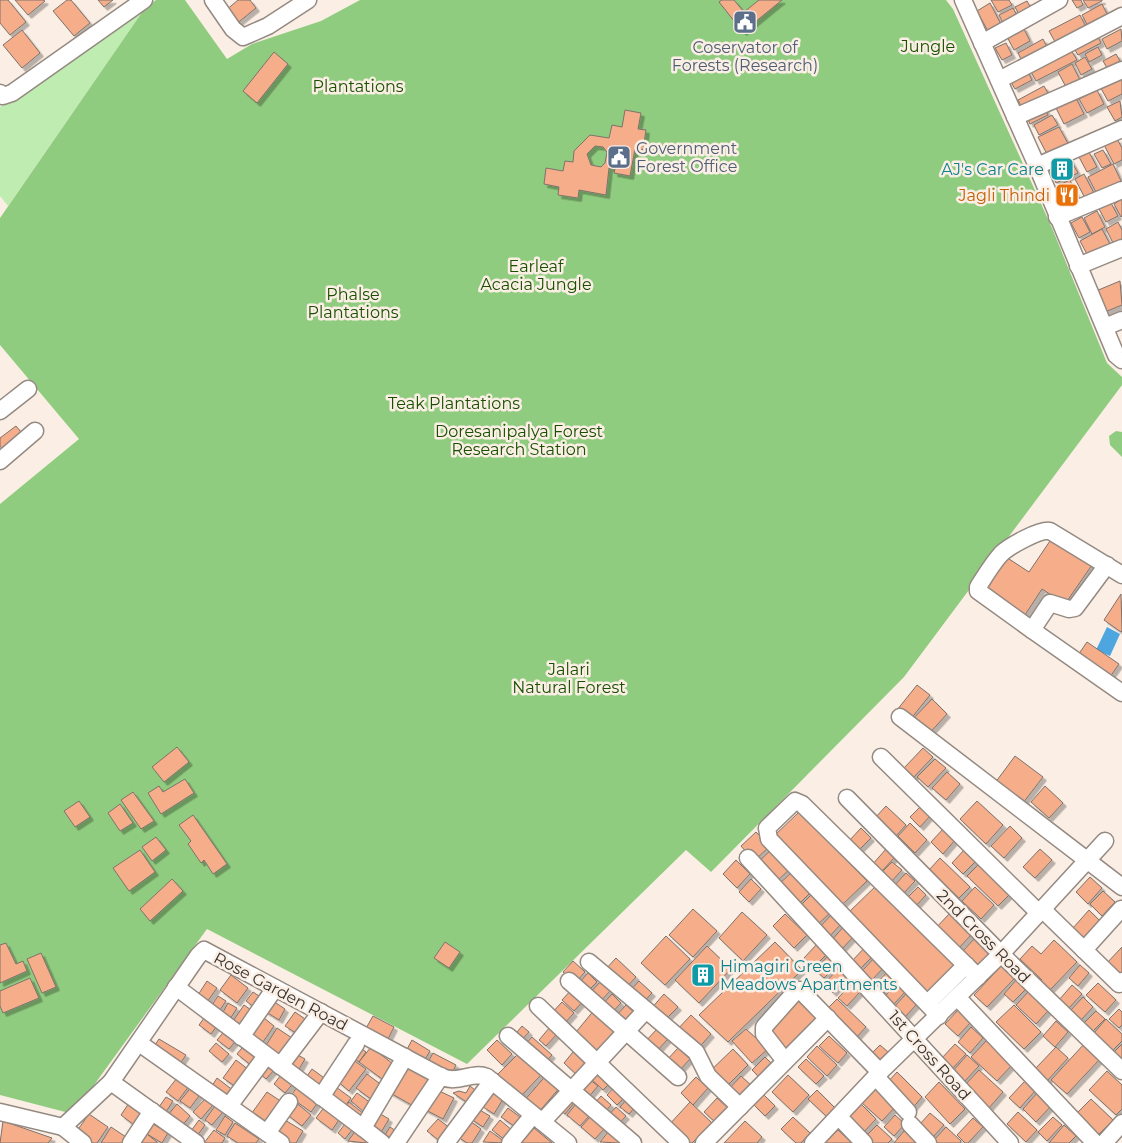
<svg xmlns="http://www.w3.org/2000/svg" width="1122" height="1143" font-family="Montserrat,sans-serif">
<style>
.green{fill:#beecb1}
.forest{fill:#90cc7f}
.water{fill:#4ea6e1}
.building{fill:#f5ad8a;stroke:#7e726c;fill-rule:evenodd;filter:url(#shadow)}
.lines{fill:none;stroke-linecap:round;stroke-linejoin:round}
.minor-casing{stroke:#958a82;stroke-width:19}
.minor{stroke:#fff;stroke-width:16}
.labels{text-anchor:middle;stroke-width:5;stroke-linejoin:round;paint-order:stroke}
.park-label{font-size:16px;fill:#185000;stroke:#fbefe5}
.service-label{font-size:16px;fill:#4e5e75;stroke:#fbefe5}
.culture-label{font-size:16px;fill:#0d838f;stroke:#fbefe5;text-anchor:end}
.food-label{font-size:16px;fill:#c56008;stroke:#fbefe5;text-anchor:end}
.street-label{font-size:16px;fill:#34302c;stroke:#fbefe5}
</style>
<defs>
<filter id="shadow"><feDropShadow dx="3.5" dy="3.5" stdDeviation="0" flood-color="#0004"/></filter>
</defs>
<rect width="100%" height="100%" fill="#fbefe5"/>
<path class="green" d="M145 8 8 206 0 196V107Z"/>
<g class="forest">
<path d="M156 0H185L227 59 252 44 321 21 360 0H946L953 9 1052 228 1107 363 1122 377V385L904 677 711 872 686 850 467 1064 207 929 73 1114 0 1095V504L79 439 0 345V218L145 8Z"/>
<path d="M1116 431 1122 432V457L1110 445 1109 436Z"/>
</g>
<path class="water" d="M1107 627 1120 634 1110 656 1096 650Z"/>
<g class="building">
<path d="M0 0H8L26 22 10 35 0 23Z"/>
<path d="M15 0H43L45 1 28 15Z"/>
<path d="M67 0H71L90 23 74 36 53 11Z"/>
<path d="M98 0H113L104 7Z"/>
<path d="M238 0H250L256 8 235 25 224 12Z"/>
<path d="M722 0H734L744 12 759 0H782L743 32 719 2Z"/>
<path d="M991 0H1009L1012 5 998 12Z"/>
<path d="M1072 0H1081L1083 5 1077 8Z"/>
<path d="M1083 0H1102V1L1088 8Z"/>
<path d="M1027 1 1033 12 1021 18 1015 7Z"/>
<path d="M990 3 1003 28 990 35 977 11Z"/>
<path d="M1102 4 1110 20 1090 30 1082 15Z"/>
<path d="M1013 8 1019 19 1005 27 999 15Z"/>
<path d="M1080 15 1088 31 1058 47 1049 31Z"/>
<path d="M1023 27 1030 41 1014 50 1006 35Z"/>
<path d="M1121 29 1122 41 1107 49 1102 39Z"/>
<path d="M22 30 40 53 22 68 3 45Z"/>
<path d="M1097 35 1101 43 1078 55 1073 47Z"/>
<path d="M1043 39 1049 51 1024 65 1018 53Z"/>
<path d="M1006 43 1012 55 1002 60 995 48Z"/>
<path d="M1098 47 1102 55 1089 62 1085 54Z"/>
<path d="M1071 50 1077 60 1036 81 1030 70Z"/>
<path d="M274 52 288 64 257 103 243 91Z"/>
<path d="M1116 54 1120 61 1107 68 1103 61Z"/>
<path d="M1085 57 1092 69 1081 75 1075 63Z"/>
<path d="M1072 64 1080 80 1066 87 1058 72Z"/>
<path d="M1027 70 1032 80 1015 89 1009 79Z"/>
<path d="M1122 71V94L1108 101 1098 83Z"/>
<path d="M1044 86 1050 97 1023 110 1018 100Z"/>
<path d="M1097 90 1104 104 1087 113 1079 99Z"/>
<path d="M1075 96 1084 114 1064 124 1055 106Z"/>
<path d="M1120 101 1122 117 1115 121 1107 107Z"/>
<path d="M1044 106 1048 115 1030 124 1026 115Z"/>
<path d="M625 110 641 113 638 129 646 130 643 150 635 149 630 176 614 173 615 169 609 168 606 195 579 190 578 198 558 195 559 187 544 184 546 168 563 171 565 161 573 162 574 151 590 135 609 138 612 125 622 127ZM595 146 603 147 607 152 605 163 601 167 591 165 587 154Z"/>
<path d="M1052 115 1058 125 1039 135 1034 125Z"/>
<path d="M1059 127 1070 147 1049 158 1038 137Z"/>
<path d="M1117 139 1122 148V160L1114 164 1104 145Z"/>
<path d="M1103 150 1111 164 1102 168 1094 154Z"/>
<path d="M1089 152 1097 167 1087 172 1079 157Z"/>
<path d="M1068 155 1078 173 1056 183 1047 164Z"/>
<path d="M1113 164 1122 183 1098 196 1088 177Z"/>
<path d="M1084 174 1095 195 1086 200 1075 179Z"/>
<path d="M1070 180 1080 203 1062 212 1055 187Z"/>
<path d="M1122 199V216L1121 217 1114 204Z"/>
<path d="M1111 203 1118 216 1106 222 1099 209Z"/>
<path d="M1097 211 1105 227 1092 234 1084 218Z"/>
<path d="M1082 217 1090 232 1079 238 1071 223Z"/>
<path d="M1118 222 1122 230V240L1114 245 1106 229Z"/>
<path d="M1102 229 1110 244 1088 256 1080 241Z"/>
<path d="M1120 281 1122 305 1105 312 1096 291Z"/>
<path d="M16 426 24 436 4 452 0 446V438Z"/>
<path d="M1052 538 1092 565 1065 604 1042 589 1021 621 981 594 1006 557 1029 572Z"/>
<path d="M1121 594 1122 630 1121 632 1104 620Z"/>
<path d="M1087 642 1119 664 1110 677 1078 655Z"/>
<path d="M917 685 930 695 910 720 897 710Z"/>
<path d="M932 699 947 714 926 737 910 722Z"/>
<path d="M177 747 189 762 164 782 152 767Z"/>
<path d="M923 748 933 757 914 777 904 768Z"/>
<path d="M1015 756 1043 777 1023 803 995 783Z"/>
<path d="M935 759 946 768 928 787 917 777Z"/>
<path d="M947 772 960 784 946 800 932 788Z"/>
<path d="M185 779 194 793 161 814 148 793 159 786 163 792Z"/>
<path d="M1045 786 1063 803 1049 818 1031 802Z"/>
<path d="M133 792 154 821 141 829 121 800Z"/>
<path d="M79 801 90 817 75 827 64 811Z"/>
<path d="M977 801 1003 825 986 844 960 819Z"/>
<path d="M120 804 133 823 120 831 108 813Z"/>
<path d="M886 806 906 825 895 837 875 818Z"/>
<path d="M921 806 931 815 920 827 910 817Z"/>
<path d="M799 812 867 881 841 906 773 837Z"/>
<path d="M193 815 227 864 213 874 204 860 201 863 188 844 191 841 179 825Z"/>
<path d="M910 823 927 840 915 853 898 836Z"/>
<path d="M1010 826 1022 838 1004 858 991 846Z"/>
<path d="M861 828 871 838 859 850 849 841Z"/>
<path d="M944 828 956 839 943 854 931 842Z"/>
<path d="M756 832 770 846 754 861 741 846Z"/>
<path d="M156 837 166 850 152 861 142 847Z"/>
<path d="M773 848 792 867 775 883 756 864Z"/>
<path d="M886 849 895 857 880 873 872 865Z"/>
<path d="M965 849 977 860 963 874 952 863Z"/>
<path d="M1040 849 1052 860 1035 878 1023 867Z"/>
<path d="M140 850 155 872 129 891 113 868Z"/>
<path d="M940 858 970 887 959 898 929 870Z"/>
<path d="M736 860 750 874 737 888 723 874Z"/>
<path d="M982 861 1013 891 998 906 967 876Z"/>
<path d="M892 862 902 870 890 883 880 874Z"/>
<path d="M793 871 812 891 797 906 777 886Z"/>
<path d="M906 873 915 881 902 895 893 887Z"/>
<path d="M1090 877 1102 888 1088 904 1076 892Z"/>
<path d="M172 879 183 891 150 921 140 909Z"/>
<path d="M751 879 761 889 749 902 739 892Z"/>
<path d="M879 883 957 963 927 993 848 913Z"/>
<path d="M918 887 926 895 915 907 906 899Z"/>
<path d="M975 887 994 905 981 919 962 901Z"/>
<path d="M1103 891 1115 902 1102 916 1090 904Z"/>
<path d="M812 894 831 912 816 926 798 908Z"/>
<path d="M693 909 717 931 693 957 669 935Z"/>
<path d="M1089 910 1100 921 1084 938 1073 928Z"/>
<path d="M742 912 767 935 743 961 719 938Z"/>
<path d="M833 913 843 922 827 939 817 930Z"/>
<path d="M950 913 972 934 956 951 934 930Z"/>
<path d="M785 914 807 935 794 948 773 926Z"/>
<path d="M845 925 855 935 840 951 830 942Z"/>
<path d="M666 936 690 959 665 985 641 963Z"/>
<path d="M975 938 991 953 978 967 962 952Z"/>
<path d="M1054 940 1077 962 1048 992 1039 983 1042 980 1020 959 1032 946 1041 954Z"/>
<path d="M445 942 460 952 449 968 434 958Z"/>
<path d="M775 942 802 970 728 1042 699 1015Z"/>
<path d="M6 943 16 964 23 961 27 971 0 983V945Z"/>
<path d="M817 944 827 954 814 967 804 958Z"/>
<path d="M867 945 876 953 860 969 852 961Z"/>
<path d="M707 946 731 969 699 1003 675 980Z"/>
<path d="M1122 947V973L1118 977 1105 965Z"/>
<path d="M41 953 56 987 42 993 27 959Z"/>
<path d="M829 955 838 964 824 978 815 970Z"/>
<path d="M877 955 887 964 871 981 861 972Z"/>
<path d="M616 958 636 977 624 990 604 971Z"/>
<path d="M573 961 585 972 575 983 563 972Z"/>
<path d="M1002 965 1015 978 987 1007 974 995Z"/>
<path d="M1080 965 1089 973 1078 986 1069 978Z"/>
<path d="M838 969 847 978 833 993 824 984Z"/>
<path d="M889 970 898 978 883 994 874 986Z"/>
<path d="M588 973 597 982 586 993 577 985Z"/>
<path d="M231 975 248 988 237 1003 220 990Z"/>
<path d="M30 978 39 998 3 1013 0 1006V991Z"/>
<path d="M1017 979 1027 988 1013 1002 1004 994Z"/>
<path d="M207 981 217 988 207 1002 198 995Z"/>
<path d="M601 981 611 990 598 1004 588 995Z"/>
<path d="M639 981 652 993 642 1004 629 992Z"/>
<path d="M899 982 907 990 892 1006 883 998Z"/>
<path d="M852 983 861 991 847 1006 838 998Z"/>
<path d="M1098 983 1116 1000 1105 1012 1086 995Z"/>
<path d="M1072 985 1082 994 1068 1009 1059 1000Z"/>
<path d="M574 987 586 998 574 1011 562 1000Z"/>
<path d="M1029 991 1049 1010 1036 1024 1016 1005Z"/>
<path d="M253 992 262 998 255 1008 246 1001Z"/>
<path d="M612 994 621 1003 610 1015 601 1006Z"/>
<path d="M664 994 678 1007 663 1022 650 1010Z"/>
<path d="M906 994 917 1004 904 1018 893 1008Z"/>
<path d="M218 996 226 1001 220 1010 212 1005Z"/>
<path d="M1083 997 1093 1007 1081 1020 1070 1011Z"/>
<path d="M802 998 822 1018 788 1051 768 1030Z"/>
<path d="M270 999 285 1009 279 1020 263 1010Z"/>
<path d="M837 999 866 1027 855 1039 825 1011Z"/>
<path d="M562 1002 574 1013 563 1025 551 1014Z"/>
<path d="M228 1003 237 1008 230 1019 222 1014Z"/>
<path d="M244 1005 254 1012 243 1028 233 1021Z"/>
<path d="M626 1005 636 1014 624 1027 614 1018Z"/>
<path d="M1014 1005 1041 1032 1024 1049 996 1022Z"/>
<path d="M595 1009 620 1030 596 1057 572 1037Z"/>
<path d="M1119 1009 1122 1012V1025L1119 1028 1109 1019Z"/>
<path d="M958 1010 971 1022 958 1036 945 1024Z"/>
<path d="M1096 1011 1105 1019 1092 1032 1083 1024Z"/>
<path d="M295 1012 308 1021 299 1035 285 1026Z"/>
<path d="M207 1014 219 1023 211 1034 199 1025Z"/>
<path d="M259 1014 274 1026 263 1042 247 1030Z"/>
<path d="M691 1015 711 1034 696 1051 675 1032Z"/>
<path d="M373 1016 394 1027 387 1041 365 1030Z"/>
<path d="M1106 1019 1122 1034V1041L1113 1050 1094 1033Z"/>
<path d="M1056 1021 1068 1032 1055 1047 1043 1036Z"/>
<path d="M522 1026 529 1032 519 1043 513 1037Z"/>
<path d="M550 1027 557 1034 546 1046 539 1040Z"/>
<path d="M971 1027 983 1038 970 1053 958 1042Z"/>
<path d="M227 1028 239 1037 229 1049 217 1040Z"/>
<path d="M277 1028 295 1040 281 1062 263 1050Z"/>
<path d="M657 1029 668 1039 655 1053 644 1043Z"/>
<path d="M746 1029 768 1049 752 1063 732 1041Z"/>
<path d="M829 1036 847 1053 838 1063 819 1046Z"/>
<path d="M532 1037 552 1055 543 1065 523 1047Z"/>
<path d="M159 1039 186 1055 178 1067 151 1051Z"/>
<path d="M988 1039 1014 1063 997 1081 971 1057Z"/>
<path d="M412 1040 430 1051 423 1063 405 1053Z"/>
<path d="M497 1040 512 1054 502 1065 487 1050Z"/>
<path d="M216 1043 229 1054 222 1062 209 1051Z"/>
<path d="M246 1043 261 1056 252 1066 237 1054Z"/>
<path d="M1085 1043 1101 1058 1067 1094 1051 1080Z"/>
<path d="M955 1044 966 1054 952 1069 941 1059Z"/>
<path d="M1122 1044V1061L1113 1053Z"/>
<path d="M880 1045 888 1052 874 1065 867 1058Z"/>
<path d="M358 1046 366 1052 359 1062 351 1056Z"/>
<path d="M817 1046 837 1065 827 1076 807 1057Z"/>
<path d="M371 1047 397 1067 386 1082 359 1062Z"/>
<path d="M1056 1047 1068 1058 1047 1081 1035 1069Z"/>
<path d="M678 1048 690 1059 678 1072 666 1061Z"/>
<path d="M733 1049 748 1065 724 1089 708 1073Z"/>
<path d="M573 1052 586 1064 577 1075 564 1063Z"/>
<path d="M433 1053 456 1065 450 1077 427 1064Z"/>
<path d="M519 1053 542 1074 520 1097 497 1075Z"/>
<path d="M296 1054 305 1059 298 1071 289 1066Z"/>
<path d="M967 1055 979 1066 964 1082 953 1071Z"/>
<path d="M765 1057 776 1068 763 1081 752 1070Z"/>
<path d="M352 1059 366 1069 349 1091 336 1080Z"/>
<path d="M806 1059 824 1076 816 1084 798 1067Z"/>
<path d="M236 1060 249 1070 236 1087 223 1078Z"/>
<path d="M267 1060 276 1068 266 1079 257 1071Z"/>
<path d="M404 1063 431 1078 415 1107 387 1091Z"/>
<path d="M312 1069 327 1080 320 1090 305 1079Z"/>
<path d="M979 1070 1003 1092 988 1109 964 1086Z"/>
<path d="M284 1071 296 1080 285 1093 274 1084Z"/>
<path d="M1107 1071 1122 1085V1109L1116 1115 1089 1090Z"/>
<path d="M595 1072 609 1084 603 1090 590 1078Z"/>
<path d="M897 1072 922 1097 911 1110 886 1084Z"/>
<path d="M548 1073 562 1085 537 1114 523 1102Z"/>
<path d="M367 1074 383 1086 372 1100 356 1088Z"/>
<path d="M788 1075 809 1095 793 1112 772 1092Z"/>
<path d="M741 1076 753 1087 739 1101 728 1090Z"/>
<path d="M696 1077 708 1088 693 1105 681 1093Z"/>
<path d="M177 1078 189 1086 178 1101 166 1092Z"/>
<path d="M217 1078 234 1091 226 1100 210 1089Z"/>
<path d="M589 1079 598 1086 587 1099 578 1091Z"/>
<path d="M1025 1081 1035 1091 1020 1108 1009 1098Z"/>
<path d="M939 1082 965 1109 950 1124 925 1097Z"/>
<path d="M193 1085 202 1092 190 1108 180 1101Z"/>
<path d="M879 1085 899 1103 882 1121 862 1103Z"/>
<path d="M470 1086 480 1094 471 1105 453 1093 459 1091 466 1093Z"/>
<path d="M297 1087 319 1101 311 1112 290 1097Z"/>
<path d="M336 1087 351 1098 343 1109 328 1098Z"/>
<path d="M614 1087 625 1097 617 1105 607 1095Z"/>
<path d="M435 1089 454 1098 443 1119 424 1109Z"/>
<path d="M817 1090 835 1108 827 1117 808 1099Z"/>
<path d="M267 1092 285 1104 267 1130 249 1117Z"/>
<path d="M492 1092 503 1099 494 1114 483 1107Z"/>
<path d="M1038 1092 1052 1105 1036 1122 1023 1109Z"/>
<path d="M357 1093 371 1103 364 1112 351 1101Z"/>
<path d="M764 1095 775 1106 765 1116 754 1105Z"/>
<path d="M601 1096 611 1105 604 1113 594 1104Z"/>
<path d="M166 1097 173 1101 166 1112 159 1107Z"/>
<path d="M567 1097 574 1103 565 1114 557 1107Z"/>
<path d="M717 1098 728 1108 715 1122 704 1112Z"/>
<path d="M205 1099 213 1105 201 1119 193 1112Z"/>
<path d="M627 1099 636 1106 629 1114 620 1107Z"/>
<path d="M1091 1099 1113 1120 1097 1136 1076 1114Z"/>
<path d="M294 1101 311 1115 302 1126 285 1113Z"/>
<path d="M349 1102 364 1114 358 1122 343 1110Z"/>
<path d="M690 1102 712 1123 692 1143H687L668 1126Z"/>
<path d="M129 1103 143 1112 134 1125 121 1115Z"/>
<path d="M860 1103 876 1119 862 1134 845 1117Z"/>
<path d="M177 1104 190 1116 181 1127 168 1115Z"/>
<path d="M576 1104 589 1116 580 1126 567 1115Z"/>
<path d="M215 1106 223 1112 212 1125 205 1120Z"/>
<path d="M325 1106 341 1117 332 1130 316 1118Z"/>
<path d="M616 1107 626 1116 617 1126 607 1117Z"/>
<path d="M508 1108 520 1117 514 1126 501 1117Z"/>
<path d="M478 1109 490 1116 483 1127 471 1119Z"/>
<path d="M377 1112 389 1119 380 1134 368 1127Z"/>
<path d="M1018 1112 1037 1130 1026 1142 1007 1124Z"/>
<path d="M930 1113 944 1125 933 1137 920 1124Z"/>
<path d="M89 1114 108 1127 97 1143H85L74 1135Z"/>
<path d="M895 1115 905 1124 894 1136 884 1127Z"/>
<path d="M225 1116 233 1122 225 1135 216 1130Z"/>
<path d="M591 1116 605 1128 595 1139 581 1127Z"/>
<path d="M793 1117 810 1133 801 1143H796L781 1129Z"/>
<path d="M1053 1117 1062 1125 1047 1141 1038 1132Z"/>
<path d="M973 1118 983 1127 968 1143H965L957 1135Z"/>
<path d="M438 1119 454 1131 442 1143 427 1131Z"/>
<path d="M199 1120 205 1125 197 1136 191 1131Z"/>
<path d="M285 1120 303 1131 296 1143H283L275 1138Z"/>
<path d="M348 1120 355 1126 345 1139 338 1133Z"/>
<path d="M500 1120 513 1131 505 1140 492 1130Z"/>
<path d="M3 1121 52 1138 48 1143H0Z"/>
<path d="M470 1121 481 1129 472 1143H467L458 1137Z"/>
<path d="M745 1121 762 1137 757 1143H724Z"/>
<path d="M235 1123 259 1139 256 1143H238L227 1136Z"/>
<path d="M153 1124 168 1133 162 1143 147 1134Z"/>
<path d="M877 1125 892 1139 888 1143H867L863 1139Z"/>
<path d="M1064 1125 1076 1136 1069 1143H1049Z"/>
<path d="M111 1127 126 1137 122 1143H101Z"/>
<path d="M390 1127 399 1133 392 1143 383 1138Z"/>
<path d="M946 1127 961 1141 960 1143H937L934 1140Z"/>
<path d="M534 1128 552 1143H521Z"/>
<path d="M357 1129 369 1139 366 1143 348 1141Z"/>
<path d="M214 1130 225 1138 222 1143H204Z"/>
<path d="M838 1130 852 1143H825Z"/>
<path d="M143 1131 157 1142V1143H138Z"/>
<path d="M490 1131 505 1142 504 1143 483 1142Z"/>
<path d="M609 1131 620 1140 618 1143 600 1142Z"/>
<path d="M904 1131 918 1143H894Z"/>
</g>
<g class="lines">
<g class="minor-casing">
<g id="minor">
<path d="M213 0 233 29 243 37 268 26 308 0"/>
<path d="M963 0 1037 166 1116 355 1122 360"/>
<path d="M982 43 1059 0"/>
<path d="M999 80 1122 16"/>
<path d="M0 93 3 96 12 93 144 0"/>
<path d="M1015 117 1122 70"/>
<path d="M1037 166 1122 129"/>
<path d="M1057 217 1122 190"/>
<path d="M1078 266 1122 248"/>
<path d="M1105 327 1122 320"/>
<path d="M0 411 28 389"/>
<path d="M0 461 35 431"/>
<path d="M1107 565 1075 608 1069 609 1050 603 1032 630 1122 693"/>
<path d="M1032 630 978 591V587C985 576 992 564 1001 554 1009 546 1040 529 1050 531L1122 575"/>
<path d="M900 717 1122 887"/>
<path d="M881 757 1039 913"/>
<path d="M847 798 1001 954 1122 1071"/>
<path d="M748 858 1010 1143"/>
<path d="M1042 909 1119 984 1122 981"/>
<path d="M1084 950 1121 909"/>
<path d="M589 962 696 1052 708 1076 740 1107"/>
<path d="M569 981 678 1077"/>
<path d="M176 987 363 1128 405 1057"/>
<path d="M957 997 1095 1143"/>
<path d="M928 1003 966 965"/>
<path d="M538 1006 681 1143"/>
<path d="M939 1016 769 839 767 828 795 801 802 804 978 977"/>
<path d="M508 1036 633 1143"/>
<path d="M241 1037 275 988"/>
<path d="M139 1043 281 1143"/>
<path d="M785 1061 764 1034V1027L796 991 800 990 880 1072"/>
<path d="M280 1066 321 1012"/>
<path d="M876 1077 908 1112"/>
<path d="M111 1082 196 1143"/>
<path d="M321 1097 356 1044"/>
<path d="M229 1106 266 1056"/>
<path d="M0 1112 63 1127 111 1082 198 956 204 950 442 1077C458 1084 472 1071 487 1077L568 1143"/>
<path d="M839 1117 864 1143"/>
<path d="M542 1122 646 1010"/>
<path d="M910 1124 928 1143"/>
<path d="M63 1127 83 1143"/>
<path d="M363 1128 382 1143"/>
<path d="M267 1133 289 1102"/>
<path d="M131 1143 152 1111"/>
<path d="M396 1143 441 1076"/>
<path d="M446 1143 492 1081"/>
<path d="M510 1143 533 1115"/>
<path d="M704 1143 828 1018"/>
<path d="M813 1143 880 1072 1001 954 1105 841"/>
<path d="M1104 1143 1122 1123"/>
</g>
</g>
<use href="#minor" class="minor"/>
</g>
<defs>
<g id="civic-square" transform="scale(1.25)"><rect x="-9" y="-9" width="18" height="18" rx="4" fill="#5c6f8a" stroke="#fbefe5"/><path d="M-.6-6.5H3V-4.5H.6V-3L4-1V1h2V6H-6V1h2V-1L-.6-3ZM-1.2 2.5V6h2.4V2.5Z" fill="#fff"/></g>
<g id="building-square" transform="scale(1.25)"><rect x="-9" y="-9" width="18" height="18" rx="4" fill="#0f9aa8" stroke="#fbefe5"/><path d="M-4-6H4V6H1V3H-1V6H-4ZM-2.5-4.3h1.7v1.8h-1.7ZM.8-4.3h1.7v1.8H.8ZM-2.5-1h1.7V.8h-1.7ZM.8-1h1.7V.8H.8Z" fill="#fff"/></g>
<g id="restaurant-square" transform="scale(1.25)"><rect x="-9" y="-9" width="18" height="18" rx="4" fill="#e8710a" stroke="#fbefe5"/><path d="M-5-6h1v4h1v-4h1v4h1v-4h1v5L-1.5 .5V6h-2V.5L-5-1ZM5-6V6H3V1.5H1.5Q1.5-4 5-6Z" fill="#fff"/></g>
</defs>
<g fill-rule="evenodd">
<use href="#civic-square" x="745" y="22"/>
<use href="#civic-square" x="619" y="157"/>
<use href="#building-square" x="1062" y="169"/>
<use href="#restaurant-square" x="1067" y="195"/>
<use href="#building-square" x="703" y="975"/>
</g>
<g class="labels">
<g class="park-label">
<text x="928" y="52">Jungle</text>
<text x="358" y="92">Plantations</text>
<text x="536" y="272">Earleaf<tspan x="536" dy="18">Acacia Jungle</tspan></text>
<text x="353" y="300">Phalse<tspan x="353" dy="18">Plantations</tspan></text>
<text x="454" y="409">Teak Plantations</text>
<text x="519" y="437">Doresanipalya Forest<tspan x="519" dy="18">Research Station</tspan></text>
<text x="569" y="675">Jalari<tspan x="569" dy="18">Natural Forest</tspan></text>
</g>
<g class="service-label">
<text x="745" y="53">Coservator of<tspan x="745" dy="18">Forests (Research)</tspan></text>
<text x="636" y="154" text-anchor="start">Government<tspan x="636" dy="18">Forest Office</tspan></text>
</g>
<g class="culture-label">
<text x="1044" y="175">AJ's Car Care</text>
<text x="720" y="972" text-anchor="start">Himagiri Green<tspan x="720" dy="18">Meadows Apartments</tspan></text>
</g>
<g class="food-label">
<text x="1050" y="201">Jagli Thindi</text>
</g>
<g class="street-label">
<text transform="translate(984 936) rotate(45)" y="6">2nd Cross Road</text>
<text transform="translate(281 991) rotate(28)" y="6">Rose Garden Road</text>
<text transform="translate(930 1055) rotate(48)" y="6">1st Cross Road</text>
</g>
</g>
</svg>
